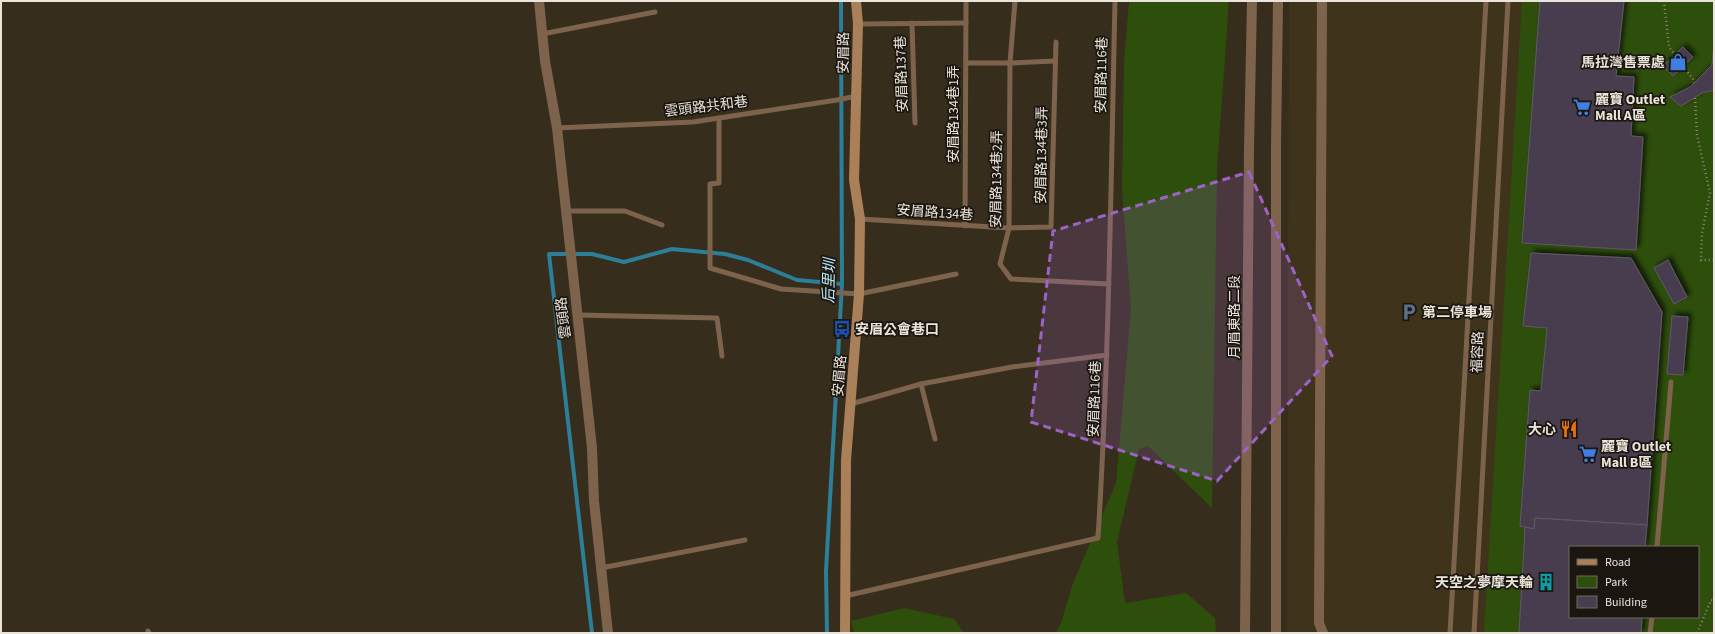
<svg xmlns="http://www.w3.org/2000/svg" width="1715" height="634" font-family="'Source Sans 3','Noto Sans TC',sans-serif">
<style>
.built{fill:#40331c;fill-rule:evenodd}
.green{fill:#2e4e0c;fill-rule:evenodd}
.lines{fill:none;stroke-linecap:round;stroke-linejoin:round}
.stream{stroke:#2c7e99;stroke-width:4}
.building{fill:#473e4f;stroke:#615769;filter:url(#shadow)}
.path{stroke:#8d8578;stroke-width:2.5;stroke-dasharray:1 3;stroke-linecap:butt}
.lane{stroke:#7e634c;stroke-width:5}
.street{stroke:#7e634c;stroke-width:10}
.secondary{stroke:#aa805a;stroke-width:10}
.marked{fill:#9c63c7;fill-opacity:0.2;stroke:#9c63c7;stroke-width:3;stroke-dasharray:8 5;stroke-linejoin:round}
.labels{text-anchor:middle;stroke-width:3.5;stroke-linejoin:round;paint-order:stroke}
.street-label{font-size:14px;fill:#eae4da;stroke:#1b160f}
.poi-label{font-size:14px;font-weight:bold;fill:#eae4da;stroke:#1b160f;text-anchor:start}
.water-label{font-size:15px;font-style:italic;fill:#b9e9fc;stroke:#1b160f}
</style>
<defs>
<filter id="shadow"><feDropShadow dx="3.5" dy="-3.5" stdDeviation="2" flood-color="#0009"/></filter>
</defs>
<rect width="100%" height="100%" fill="#372d1d"/>
<path class="built" d="M1289 1H1714V633H1287ZM1570 547H1698V617H1570Z"/>
<g class="green">
<path d="M1129 1H1229L1217 169 1212 508 1148 446 1139 449 1117 542 1125 603 1186 593 1215 618 1216 633H1056L1061 623 1073 583 1116 483 1131 308 1122 191 1124 62Z"/>
<path d="M1522 1H1714V633H1484ZM1570 547H1698V617H1570Z"/>
<path d="M904 608 954 619 964 633H854L851 621Z"/>
</g>
<g class="lines">
<g class="stream">
<path d="M592 633 549 254H592L624 262 672 249 725 254 748 260 797 280 842 284"/>
<path d="M827 633 826 571 842 284 841 1"/>
</g>
</g>
<g class="building">
<path d="M1540 1H1624L1616 76 1634 77 1631 136 1643 137 1636 250 1522 243Z"/>
<path d="M1714 45V90L1702 93 1681 106 1670 97 1690 87 1712 65Z"/>
<path d="M1683 47 1693 57 1673 76 1663 66Z"/>
<path d="M1531 253 1631 258 1662 312 1647 525 1535 518 1534 529 1520 526 1530 390 1541 391 1547 328 1523 326Z"/>
<path d="M1668 260 1687 297 1674 304 1654 268Z"/>
<path d="M1672 316 1688 317 1683 375 1667 374Z"/>
<path d="M1535 518 1647 525 1645 547H1570V617H1642L1641 633H1519L1525 527 1534 529Z"/>
</g>
<g class="lines">
<g class="path">
<path d="M1664 1 1669 47 1675 55"/>
<path d="M1683 66 1693 79 1694 83"/>
<path d="M1695 98 1697 135 1710 193 1702 233 1701 260H1714"/>
<path d="M1697 633 1711 600 1714 601"/>
</g>
<g class="lane">
<path d="M1015 1 1010 63 1009 228 1000 264 1011 279 1109 284"/>
<path d="M912 23 915 123"/>
<path d="M858 24 966 23"/>
<path d="M542 34 655 12"/>
<path d="M966 63H1010L1055 61"/>
<path d="M719 118V183L710 184V268L781 289 859 294 956 274"/>
<path d="M557 128 693 122 837 100 857 96"/>
<path d="M565 211H625L662 225"/>
<path d="M860 219 1009 228 1051 227 1056 42"/>
<path d="M965 226 966 1"/>
<path d="M577 315 717 318 722 356"/>
<path d="M921 384 935 439"/>
<path d="M851 404 921 384 1012 367 1107 355"/>
<path d="M1657 547 1671 382"/>
<path d="M601 568 745 540"/>
<path d="M845 596 1098 538C1109 359 1111 180 1115 1"/>
<path d="M148 631 149 633"/>
<path d="M1450 633 1486 1"/>
<path d="M1474 633 1508 1"/>
<path d="M1650 633 1652 617"/>
</g>
<g class="street">
<path d="M539 1 545 61 557 128 592 448 594 501 608 633"/>
<path d="M1322 1 1319 623 1323 633"/>
<path d="M1245 633 1249 148 1252 1"/>
<path d="M1276 633V146L1278 1"/>
</g>
<path class="secondary" d="M845 633 846 460 859 294 860 219 854 180 858 24 856 1"/>
</g>
<path class="marked" d="M1249 172 1332 356 1217 481 1031 422 1053 231Z"/>
<defs>
<g id="shop-bare" transform="scale(1.38)"><path d="M-5-2.5h2.3a2.7 3.5 0 0 1 5.4 0H5L5.5 6h-11ZM-1.5-2.5h3a1.5 2.3 0 0 0-3 0Z" fill="#3f7fe0" stroke="#1b160f" stroke-width="2.5" paint-order="stroke"/></g>
<g id="supermarket-bare" transform="scale(1.38)"><path d="M-6-5.5h2.5l.6 2H6L4.5 2H-2.5L-4.4-4H-6ZM-1.5 3.2a1.3 1.3 0 1 0 .1 0ZM3 3.2a1.3 1.3 0 1 0 .1 0Z" fill="#3f7fe0" stroke="#1b160f" stroke-width="2.5" paint-order="stroke"/></g>
<g id="parking-bare" transform="scale(1.38)"><path d="M-3.5-5.5H1a3.5 3.5 0 0 1 0 7H-1V5.5H-3.5ZM-1-3.4V-.6H.8a1.4 1.4 0 0 0 0-2.8Z" fill="#5c6f8a" stroke="#1b160f" stroke-width="2.5" paint-order="stroke"/></g>
<g id="bus-bare" transform="scale(1.38)"><path d="M-5-6H5V4H4V6H2V4H-2V6H-4V4H-5ZM-3.5-4V0h7V-4ZM-3.5 1.2v1.5H-2V1.2ZM2 1.2v1.5H3.5V1.2Z" fill="#1a4fb4" stroke="#1b160f" stroke-width="2.5" paint-order="stroke"/></g>
<g id="restaurant-bare" transform="scale(1.38)"><path d="M-5-6h1v4h1v-4h1v4h1v-4h1v5L-1.5 .5V6h-2V.5L-5-1ZM5-6V6H3V1.5H1.5Q1.5-4 5-6Z" fill="#e8710a" stroke="#1b160f" stroke-width="2.5" paint-order="stroke"/></g>
<g id="building-bare" transform="scale(1.38)"><path d="M-4-6H4V6H1V3H-1V6H-4ZM-2.5-4.3h1.7v1.8h-1.7ZM.8-4.3h1.7v1.8H.8ZM-2.5-1h1.7V.8h-1.7ZM.8-1h1.7V.8H.8Z" fill="#0f9aa8" stroke="#1b160f" stroke-width="2.5" paint-order="stroke"/></g>
</defs>
<g fill-rule="evenodd">
<use href="#shop-bare" x="1678" y="62"/>
<use href="#supermarket-bare" x="1582" y="107"/>
<use href="#parking-bare" x="1409" y="312"/>
<use href="#bus-bare" x="842" y="329"/>
<use href="#restaurant-bare" x="1569" y="429"/>
<use href="#supermarket-bare" x="1588" y="454"/>
<use href="#building-bare" x="1546" y="582"/>
</g>
<g class="labels">
<g class="street-label">
<text transform="translate(843 53) rotate(-89)" y="5">安眉路</text>
<text transform="translate(901 74) rotate(-92)" y="5">安眉路137巷</text>
<text transform="translate(1101 75) rotate(-89)" y="5">安眉路116巷</text>
<text transform="translate(706 106) rotate(-7)" y="5">雲頭路共和巷</text>
<text transform="translate(953 114) rotate(-90)" y="5">安眉路134巷1弄</text>
<text transform="translate(1041 155) rotate(-89)" y="5">安眉路134巷3弄</text>
<text transform="translate(996 179) rotate(-89)" y="5">安眉路134巷2弄</text>
<text transform="translate(935 212) rotate(4)" y="5">安眉路134巷</text>
<text transform="translate(1234 317) rotate(-90)" y="5">月眉東路二段</text>
<text transform="translate(563 318) rotate(-97)" y="5">雲頭路</text>
<text transform="translate(1477 352) rotate(-87)" y="5">福容路</text>
<text transform="translate(839 376) rotate(-85)" y="5">安眉路</text>
<text transform="translate(1094 399) rotate(-88)" y="5">安眉路116巷</text>
</g>
<g class="poi-label">
<text x="1665" y="67" text-anchor="end">馬拉灣售票處</text>
<text x="1595" y="104">麗寶 Outlet<tspan x="1595" dy="16">Mall A區</tspan></text>
<text x="1422" y="317">第二停車場</text>
<text x="855" y="334">安眉公會巷口</text>
<text x="1556" y="434" text-anchor="end">大心</text>
<text x="1601" y="451">麗寶 Outlet<tspan x="1601" dy="16">Mall B區</tspan></text>
<text x="1533" y="587" text-anchor="end">天空之夢摩天輪</text>
</g>
<g class="water-label">
<text transform="translate(829 281) rotate(-89)" y="5">后里圳</text>
</g>
</g>
<rect width="1715" height="634" fill="none" stroke="#eae4da" stroke-width="4"/>
<rect x="1569" y="546" width="130" height="72" fill="#1b160f" stroke="#6e6860"/>
<rect x="1577" y="559" width="20" height="6" fill="#aa805a" stroke="#6e6860"/>
<text x="1605" y="566" font-size="12" fill="#eae4da">Road</text>
<rect x="1577" y="576" width="20" height="12" fill="#2e4e0c" stroke="#6e6860"/>
<text x="1605" y="586" font-size="12" fill="#eae4da">Park</text>
<rect x="1577" y="596" width="20" height="12" fill="#473e4f" stroke="#6e6860"/>
<text x="1605" y="606" font-size="12" fill="#eae4da">Building</text>
</svg>
